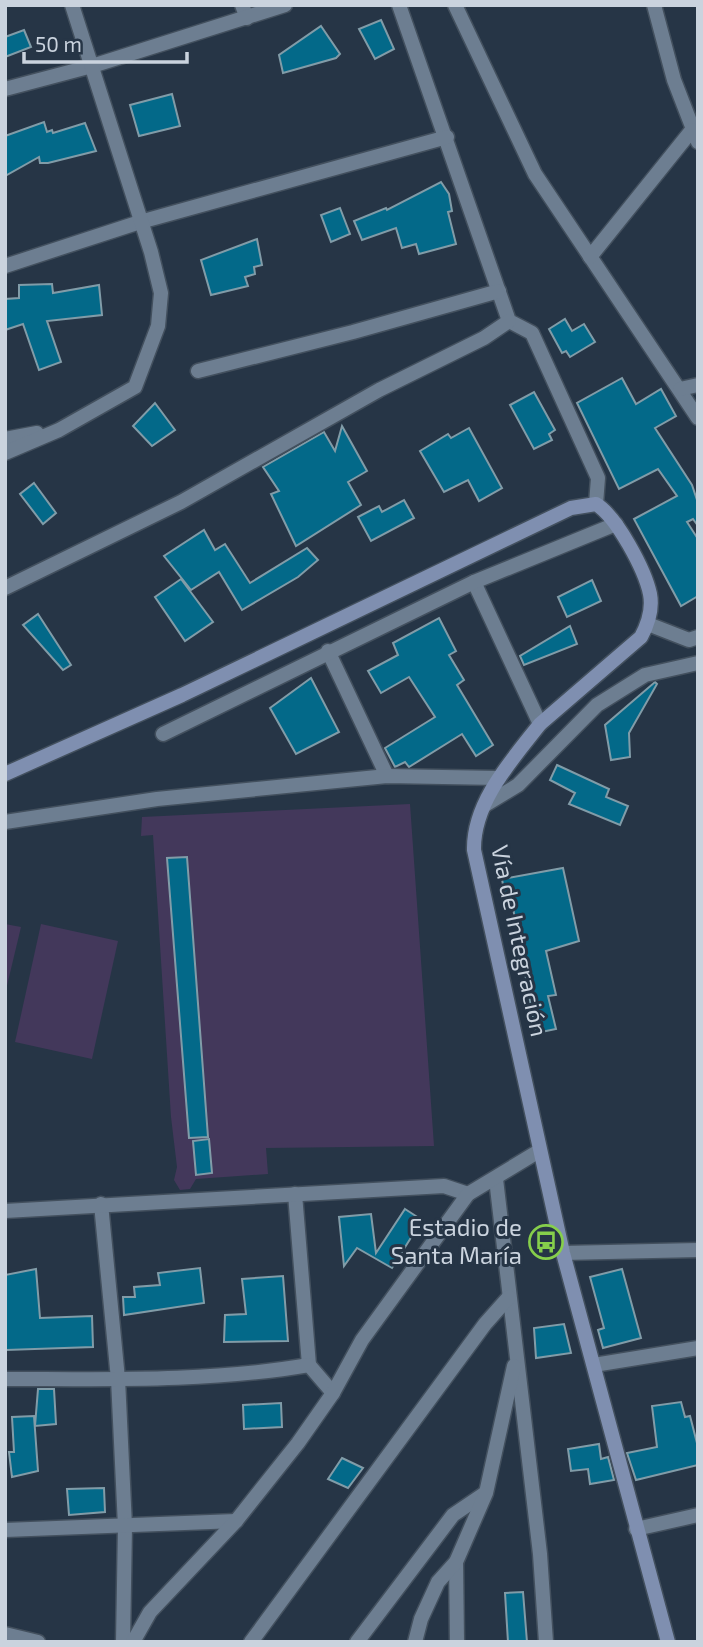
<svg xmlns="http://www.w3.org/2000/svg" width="703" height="1647" font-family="'Exo 2',sans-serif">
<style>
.green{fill:#43385b}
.building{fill:#036989;stroke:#819ca8;stroke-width:2}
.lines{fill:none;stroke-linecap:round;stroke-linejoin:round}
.street-casing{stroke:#43505e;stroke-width:17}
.secondary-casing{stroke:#43505e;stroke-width:17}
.street{stroke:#6d7e91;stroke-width:14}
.secondary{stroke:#7f8fb0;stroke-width:14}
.labels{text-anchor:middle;stroke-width:6;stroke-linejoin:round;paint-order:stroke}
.street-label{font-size:24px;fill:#cad3de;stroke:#263546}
.poi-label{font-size:24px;fill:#cad3de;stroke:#263546;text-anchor:end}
</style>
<rect width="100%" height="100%" fill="#263546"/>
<g class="green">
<path d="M410 804 434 1146 266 1148 268 1174 196 1179 190 1189 180 1190 174 1180 177 1167 171 1117 153 835 141 836 142 817Z"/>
<path d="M5 924 21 927 5 994Z"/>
<path d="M41 924 118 941 92 1059 15 1042Z"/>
</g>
<g class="building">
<path d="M381 20 394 49 375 59 359 29Z"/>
<path d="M321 26 340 54 336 58 283 73 279 55Z"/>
<path d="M24 30 31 47 5 57V37Z"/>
<path d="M172 94 180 126 139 136 130 105Z"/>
<path d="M44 122 47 132 52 130 53 133 85 123 96 151 48 163H40L39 157 5 176V136Z"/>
<path d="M441 182 449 194 452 211 448 212 456 244 419 254 416 244 402 248 396 228 362 240 354 221 386 208 387 210Z"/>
<path d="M340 208 350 234 331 242 321 215Z"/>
<path d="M257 239 262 265 254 267 255 274 245 277 248 286 211 295 201 260Z"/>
<path d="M52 284 53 293 99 285 102 315 47 321 61 362 39 370 23 324 5 330V299L19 298V285Z"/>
<path d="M565 319 572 331 584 324 595 342 570 357 566 351 562 353 549 329Z"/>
<path d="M622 378 636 404 661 389 676 416 655 428 692 485 698 503V526L693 519 687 522 698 539V596L681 606 634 519 677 496 658 469 619 489 577 403Z"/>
<path d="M534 392 555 430 549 434 552 440 534 449 510 405Z"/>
<path d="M155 403 175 430 152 446 133 426Z"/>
<path d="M342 426 367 471 348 482 361 505 296 546 271 494 279 491 263 467 324 432 335 451Z"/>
<path d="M469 428 502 488 479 501 468 480 444 492 420 451 448 434 451 438Z"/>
<path d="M34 483 56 513 43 524 20 494Z"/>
<path d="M404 500 414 518 371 541 358 517 379 506 382 512Z"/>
<path d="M204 530 215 550 225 544 250 583 307 548 318 560 298 577 242 610 219 572 191 590 164 556Z"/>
<path d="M181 579 213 622 185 641 155 597Z"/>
<path d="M592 580 601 601 567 617 558 597Z"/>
<path d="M38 614 71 665 63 670 23 625Z"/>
<path d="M439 618 456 651 449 655 464 680 457 685 493 745 476 756 462 734 409 767 405 762 395 767 385 748 435 717 409 677 381 693 368 671 398 655 393 643Z"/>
<path d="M570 626 577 644 524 665 520 656Z"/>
<path d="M311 678 339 732 296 754 270 708Z"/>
<path d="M655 682 657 684 629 733 630 757 611 760 605 725Z"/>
<path d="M557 765 609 789 606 797 628 806 620 825 569 804 575 793 550 780Z"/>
<path d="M187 857 208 1137 189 1138 167 858Z"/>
<path d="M563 868 579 941 546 951 556 995 548 996 556 1029 536 1033 513 908 507 909 502 879Z"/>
<path d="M209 1139 212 1173 196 1175 193 1141Z"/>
<path d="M405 1209 422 1220 392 1268 357 1248 344 1266 339 1217 371 1214 376 1253Z"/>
<path d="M200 1268 204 1303 124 1315 123 1297H135L134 1287 160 1285 158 1273Z"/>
<path d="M36 1269 40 1318 92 1316 93 1347 6 1350 5 1275Z"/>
<path d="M622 1269 641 1338 603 1348 598 1330 604 1328 590 1277Z"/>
<path d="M283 1276 288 1341 224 1342 225 1315 246 1314 242 1279Z"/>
<path d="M564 1324 571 1353 536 1358 534 1328Z"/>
<path d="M38 1389H54L56 1424 35 1426Z"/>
<path d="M681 1402 685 1417 690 1416 698 1447V1465L636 1480 627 1453 657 1447 652 1406Z"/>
<path d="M281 1403 282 1427 244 1429 243 1405Z"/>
<path d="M34 1416 38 1471 12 1477 9 1452H14L12 1417Z"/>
<path d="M599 1444 601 1459 608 1457 614 1480 590 1484 588 1469 571 1471 568 1449Z"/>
<path d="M342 1458 363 1468 348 1488 328 1479Z"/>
<path d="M104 1488 105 1512 69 1515 67 1489Z"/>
<path d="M523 1592 527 1642H508L505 1593Z"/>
</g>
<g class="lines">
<g class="street-casing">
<g id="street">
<path d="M242 5 247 18"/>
<path d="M399 5 509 321 532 333 598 478 596 504"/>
<path d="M455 5 535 174 698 418"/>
<path d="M654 5 674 80 698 142"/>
<path d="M5 89 92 66 285 5"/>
<path d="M590 257 692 130"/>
<path d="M5 266 140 222 447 137"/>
<path d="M198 371 353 332 499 291"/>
<path d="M680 389 698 385"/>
<path d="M5 439 37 433"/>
<path d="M5 453 59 430 135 387 158 326 161 293 151 252 72 5"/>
<path d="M474 582 540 724"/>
<path d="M5 588 181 502 379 390 484 338 509 321"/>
<path d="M648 624 689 640 698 637"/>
<path d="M328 651 387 776"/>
<path d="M163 734 474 582 616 524"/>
<path d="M485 805 518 785 597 705 645 675 698 663"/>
<path d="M5 822 157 799 387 776 499 778"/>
<path d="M496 1179 540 1554 546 1642"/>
<path d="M295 1194 309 1365"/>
<path d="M101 1204 118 1379 125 1526 123 1642"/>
<path d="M5 1211 444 1186 468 1194"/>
<path d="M563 1253 698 1250"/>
<path d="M594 1365 698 1348"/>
<path d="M5 1379C106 1379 210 1382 309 1365L333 1393"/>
<path d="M636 1529 698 1515"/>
<path d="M5 1530 236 1521"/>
<path d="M456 1562 457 1642"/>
<path d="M5 1634 38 1642"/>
<path d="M133 1642 150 1612 236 1521 298 1443 333 1393 362 1340 468 1194 539 1151"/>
<path d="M251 1642 485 1324 509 1297"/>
<path d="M357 1642 453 1515 484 1494"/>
<path d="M415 1642 421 1619 438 1582 456 1562 486 1493 514 1366"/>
</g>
</g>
<g class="secondary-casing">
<path id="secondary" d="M5 774 182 695 571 508 596 504C617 517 645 570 650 594 653 610 648 624 641 637L540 724C512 760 473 802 474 850L563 1253 668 1642"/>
</g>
<use href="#street" class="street"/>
<use href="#secondary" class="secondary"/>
</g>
<defs>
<g id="bus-ring" transform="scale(1.75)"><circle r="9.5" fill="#263546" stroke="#86cf4b" stroke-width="1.5"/><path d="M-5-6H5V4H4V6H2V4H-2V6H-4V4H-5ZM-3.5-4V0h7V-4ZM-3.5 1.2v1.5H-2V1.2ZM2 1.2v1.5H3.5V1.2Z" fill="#86cf4b"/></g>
</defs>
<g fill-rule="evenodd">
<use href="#bus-ring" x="546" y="1242"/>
</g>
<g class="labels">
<g class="street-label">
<text transform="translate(519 941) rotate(78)" y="8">Vía de Integración</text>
</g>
<g class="poi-label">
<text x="522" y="1236">Estadio de<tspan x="522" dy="28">Santa María</tspan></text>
</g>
</g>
<rect width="703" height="1647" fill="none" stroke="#cad3de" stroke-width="14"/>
<path d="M24 52v10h163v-10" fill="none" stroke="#cad3de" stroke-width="3.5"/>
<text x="35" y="52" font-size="21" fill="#cad3de" stroke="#263546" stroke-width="5" paint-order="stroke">50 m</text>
</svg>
